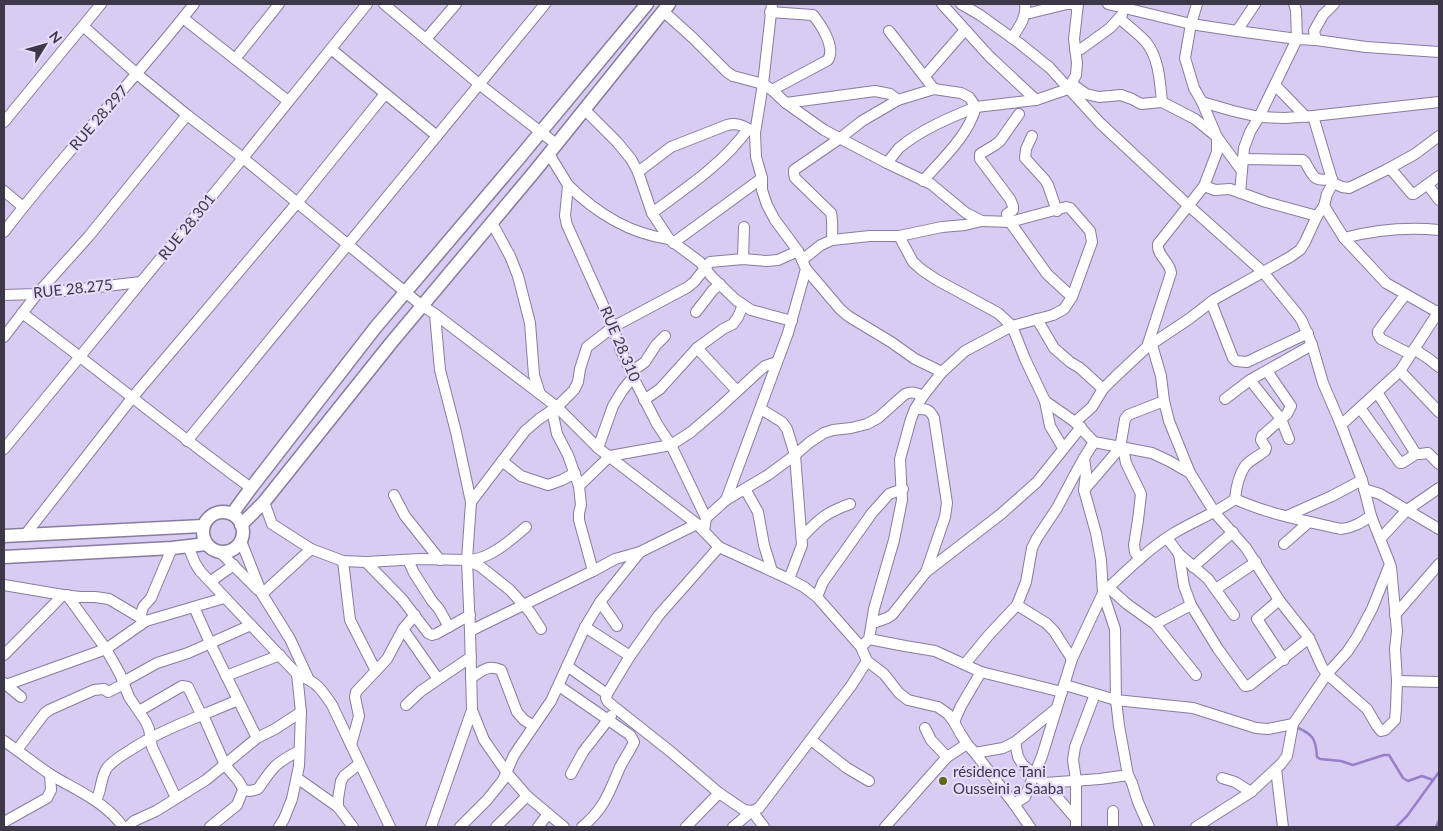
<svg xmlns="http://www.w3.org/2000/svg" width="1443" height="831" font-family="Lato,sans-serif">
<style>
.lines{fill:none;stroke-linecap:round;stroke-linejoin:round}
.stream{stroke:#997ec9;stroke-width:2.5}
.minor-casing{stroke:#887c9f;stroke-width:12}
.major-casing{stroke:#887c9f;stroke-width:15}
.minor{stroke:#fff;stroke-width:10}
.major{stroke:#fff;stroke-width:12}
.poi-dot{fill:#5a6a15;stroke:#e5dbfa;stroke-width:2}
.labels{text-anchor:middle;stroke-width:4.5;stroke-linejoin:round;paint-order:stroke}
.street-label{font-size:15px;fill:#3d3847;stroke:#e5dbfa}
.poi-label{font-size:15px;fill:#3d3847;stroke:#e5dbfa;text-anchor:start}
</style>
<rect width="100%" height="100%" fill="#d9ccf3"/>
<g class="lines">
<g class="stream">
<path d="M1296 727C1313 734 1316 739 1317 757L1320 759 1341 761 1353 765 1384 755H1389L1403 778 1408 781 1422 776 1433 780"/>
<path d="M1396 827 1407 816 1439 772"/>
<path d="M1436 827 1439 820"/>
</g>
<g class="minor-casing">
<g id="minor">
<path d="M384 4 479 84 556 144"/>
<path d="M942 4 989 56 1036 100"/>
<path d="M961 4 980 15 1019 43 1050 68 1100 123 1189 206 1263 272 1298 315 1302 321 1312 345 1323 383 1341 425 1362 480 1371 516 1390 564 1372 609 1357 637 1347 652 1327 674 1293 724 1268 729 1256 728 1193 708 1116 700 1065 685"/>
<path d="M1108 4 1191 24 1237 31 1297 39 1316 40 1366 47 1439 52"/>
<path d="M663 11 693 38 727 72 733 76 763 84 772 90 786 103 824 130 887 163 931 184 966 213 982 221 1010 222 1066 207 1070 208 1090 231 1092 242 1072 297 1064 309 1053 315 1012 326 965 351 942 372 923 396 915 409 911 419 900 459 902 500 894 540 874 609 869 639 861 647"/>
<path d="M770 12 813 15C821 25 836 47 828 60L772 90"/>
<path d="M1025 13H1030L1067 4H1075L1077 9"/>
<path d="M183 18 288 101"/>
<path d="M1119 18C1128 26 1138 33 1146 42 1159 58 1160 82 1162 102"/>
<path d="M83 26 137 74 187 115 243 158 421 305 435 314 440 370 456 432 471 502 467 560 470 631 472 710 484 740 507 773 527 796 564 827"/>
<path d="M889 31 934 89"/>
<path d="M1237 31 1255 4"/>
<path d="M1012 38C1019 27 1027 17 1025 4"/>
<path d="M426 39 456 4"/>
<path d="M1316 40 1314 31 1323 15 1334 4"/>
<path d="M331 49 437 136"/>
<path d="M1075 50 1081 49 1110 28 1122 15"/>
<path d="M235 59 279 4"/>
<path d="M925 76 965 30"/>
<path d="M1072 84 1086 94 1099 97 1121 95 1132 99 1141 104 1162 102 1195 119 1217 137 1242 171"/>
<path d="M1275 85 1306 117"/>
<path d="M1202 102 1233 111 1259 117 1285 118 1313 116 1439 102"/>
<path d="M786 103 875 91 890 94 898 100"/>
<path d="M584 109 617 142 631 159 638 172 652 213 669 239 700 262 712 277 736 300 751 310 792 321"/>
<path d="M1019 114 1000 141 995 145 980 154V159L1010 199 1013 206V210L1007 214 1010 222 1047 274 1072 297"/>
<path d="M4 122 101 4"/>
<path d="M1032 136 1026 149 1025 158 1045 180 1048 185 1057 211"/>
<path d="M549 154 568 185 565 216 567 225 613 327 620 348 633 377 657 424 671 445 706 518 704 531"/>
<path d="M1243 159 1303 160 1305 162C1314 177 1313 182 1332 179"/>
<path d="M887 163C891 158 895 153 899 148 920 130 951 117 976 107"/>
<path d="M1390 168 1412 194H1414L1439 176"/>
<path d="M638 172 671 147 727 125C738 122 746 127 755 133"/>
<path d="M923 181C943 158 968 136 976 107"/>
<path d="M1333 183 1342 187 1349 188 1386 170 1415 154 1439 136"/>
<path d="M568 185C595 212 630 234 669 239"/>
<path d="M1428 185 1439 200"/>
<path d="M1204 186 1215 190 1230 189 1266 202 1317 216"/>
<path d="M4 191 23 207"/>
<path d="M1240 193 1244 148 1250 132 1259 117 1297 39 1296 10 1294 4"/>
<path d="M1324 206 1344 238 1386 283 1439 313"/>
<path d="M652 213C686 188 723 164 748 129"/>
<path d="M492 223 510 256 518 276 530 323 534 375 540 394 557 407 598 448 697 524 719 547 789 579 804 587 817 597 861 647 867 661 884 674 899 693 908 700 938 707 948 714 954 722 960 733 967 744 975 753 1003 748 1015 742 1056 709"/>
<path d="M4 232C64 153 133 82 194 4"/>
<path d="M899 236 913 262 922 270 937 280 998 313 1012 326 1025 359 1045 401 1050 426 1063 448"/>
<path d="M1344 238C1375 230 1407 227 1439 230"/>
<path d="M832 240C832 231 833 221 831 213L795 178 794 174V170L839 139 862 121 898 100 934 89 961 93 969 97 976 107 1036 100 1068 89 1076 75 1077 63 1074 39 1078 4"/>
<path d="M673 243 762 178"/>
<path d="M743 259 744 227"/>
<path d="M802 260 821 245 832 240 870 236H899L942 227 965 225 982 221"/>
<path d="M806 269 840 309 848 316 891 342 915 359 942 372"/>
<path d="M4 295 37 294 141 282"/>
<path d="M1405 295 1378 331V334L1381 339 1410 354"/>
<path d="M1211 302 1233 358 1236 361 1247 362 1308 333"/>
<path d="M696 312 713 290 720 284"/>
<path d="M22 313C99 370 173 431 251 488"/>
<path d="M435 314 540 394"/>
<path d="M1037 319 1054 348 1070 362 1080 368 1103 389"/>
<path d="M4 337 37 294 89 236 187 115"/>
<path d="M1152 345 1161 376 1164 401 1169 421 1190 473"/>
<path d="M1147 347 1171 273C1170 261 1157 257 1158 244L1204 186 1217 152V137L1202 102 1194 88 1185 58 1191 24 1197 4"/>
<path d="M697 348 737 391"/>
<path d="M1414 349 1429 359 1439 367"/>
<path d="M1400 371 1439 412"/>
<path d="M631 372 645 362 656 345 665 336"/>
<path d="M1250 380 1281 419 1289 439"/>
<path d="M1377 392 1416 454H1420L1428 453 1439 464"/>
<path d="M1225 399 1250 380 1312 345"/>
<path d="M644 400 660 389 697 348 723 329 733 324 738 317 743 305"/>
<path d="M1045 401 1075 422 1094 442 1152 453 1169 461 1190 473 1215 513 1246 548 1279 600 1309 638 1322 667 1327 674 1367 709 1377 726 1381 731 1385 730 1395 720 1396 708 1397 681 1395 649 1397 631 1391 567"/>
<path d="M1360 408 1400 463H1402L1416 454"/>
<path d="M761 409 782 422 787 429 795 455 802 545 789 579"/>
<path d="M915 409C925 409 929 408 934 418L947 503 945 517 926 572"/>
<path d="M552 410 557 434 568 455 579 486 581 505 579 513V520L593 571"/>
<path d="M1075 422 1092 407 1103 389 1115 377 1147 347 1189 319 1215 299 1290 257 1300 250 1305 242 1317 216 1324 206 1327 194 1333 183 1313 116"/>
<path d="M1341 425 1400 371 1439 311"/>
<path d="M187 441 545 4"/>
<path d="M598 448 613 406 622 391 633 377"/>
<path d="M1123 448 1126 463 1141 494 1138 520 1134 545 1135 552 1140 559"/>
<path d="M4 449 243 158 367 4"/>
<path d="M502 461 521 476 548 485 562 480 575 473"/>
<path d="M579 486 610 456 671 445 691 432 719 408 758 372 765 366 777 362"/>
<path d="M745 489 758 512 764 545 772 571"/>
<path d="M1364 489 1380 494 1439 529"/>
<path d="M1084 490 1120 448 1125 419 1128 415 1164 401"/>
<path d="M394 495 405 516 440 560"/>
<path d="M1235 499C1236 489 1239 475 1245 466 1250 460 1259 456 1265 451L1266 448 1261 440 1262 436 1287 414 1291 406 1267 371"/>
<path d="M726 500 788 333 806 269 798 251 775 220 767 205 762 190V178L756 157 755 133 763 84 772 4"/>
<path d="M264 502 272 524 311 549 343 561 366 562 420 559 467 560 481 567 510 590 530 612 541 629"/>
<path d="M471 502 525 431 539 419 557 407 574 390 578 382 580 369 587 347 613 327 688 287 694 282 710 262 743 259 766 261 778 260 798 251"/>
<path d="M1287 516 1332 496 1362 480"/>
<path d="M706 518 726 500 768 475 795 455 810 442 824 433 833 430 851 428 867 424 878 418 905 394C912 391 916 393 923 396"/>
<path d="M25 535 132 398 297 203 385 94"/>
<path d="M803 536C819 519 827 512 850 504"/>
<path d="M1167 538 1179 554 1208 579 1234 615"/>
<path d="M1381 538 1407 510 1439 488"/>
<path d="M241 541 262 594 290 639 309 680C319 685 325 695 332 705L390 827"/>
<path d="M1284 544 1309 522"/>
<path d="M188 546 195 563 200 571 297 674 309 680"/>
<path d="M221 553 258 590"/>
<path d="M1179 554 1184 586 1191 605 1218 649 1245 686 1250 685 1309 638"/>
<path d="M408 560 414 573 432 601 439 609 449 627"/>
<path d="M468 560C489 560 511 540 526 527"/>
<path d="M343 561 350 620 376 671"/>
<path d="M366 562 402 599 428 633 432 635 436 634 470 615"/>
<path d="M1193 567 1233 532"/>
<path d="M211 581 234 565"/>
<path d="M4 585 63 595 80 597H95L109 599 146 621"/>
<path d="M1109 588 1127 604 1155 624 1191 605"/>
<path d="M1216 589 1256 562"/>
<path d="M262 594 311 549"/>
<path d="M67 595 106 649 120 674 129 697 146 722 149 729 152 747 176 798"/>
<path d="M817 597 823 582 872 513 889 494 903 489"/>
<path d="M1279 600 1257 619 1284 660"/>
<path d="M600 602 617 626"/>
<path d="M1017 605 1046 623 1054 631 1072 659"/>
<path d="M194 607 210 643 257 738"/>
<path d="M1395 615 1439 564"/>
<path d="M140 618 143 607 151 598 172 548"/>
<path d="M873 623 887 618 892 615 926 572 1001 514 1037 482 1081 427"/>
<path d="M1155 624 1196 675"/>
<path d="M585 627 630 656"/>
<path d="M403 629 438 679"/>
<path d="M470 631 593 571 615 559 640 552 697 524"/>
<path d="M869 639 905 646 935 651 981 672 1062 692"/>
<path d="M4 655 63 595"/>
<path d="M965 664 988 636 1017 605 1026 582 1032 548 1037 538 1057 508 1074 476 1084 458"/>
<path d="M567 666 607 694"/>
<path d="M226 676 280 655"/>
<path d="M471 678C482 671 488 664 501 670L517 712 524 720 534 726"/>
<path d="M1397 681 1439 682"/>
<path d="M123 682 157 663 188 653 251 625"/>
<path d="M4 683 21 697"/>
<path d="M6 685 106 649 146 621 224 598"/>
<path d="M559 686 630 735 634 742C630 751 624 759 620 767 609 793 604 809 582 827"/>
<path d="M406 705 421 691 471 657"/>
<path d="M139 711 182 686 188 687 199 710 203 715 225 765 237 779 241 785 243 790 237 805 210 827"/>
<path d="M954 722 961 706 981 672"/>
<path d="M925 728 931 740 947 757"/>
<path d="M811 740 847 768 869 781"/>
<path d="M4 741C20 752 35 764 51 775 76 790 106 802 123 827"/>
<path d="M1015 742 1018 757 1023 765 1045 783 1076 819"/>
<path d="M351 745 359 716 355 697 356 692 387 659 403 629 415 615"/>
<path d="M17 750 44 714 49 710 94 690 104 689 108 692 124 684"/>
<path d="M975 753 1014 804 1025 797 1042 756 1072 659 1103 593 1101 560 1096 533 1084 490 1086 473 1084 458 1094 442"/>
<path d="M1276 769 1283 827"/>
<path d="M571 774 583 752 611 716"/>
<path d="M297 778 338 807"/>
<path d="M1222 778 1235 782 1251 792"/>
<path d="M1045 783 1100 779 1128 775"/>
<path d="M243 790 250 791 258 789C272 768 275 763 299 751"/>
<path d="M719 793 744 810 752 811"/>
<path d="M96 800C102 790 100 778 107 768 113 760 123 755 132 749 164 728 202 716 238 700"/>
<path d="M1014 804 1030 827"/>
<path d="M752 811 764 827"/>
<path d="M1113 811V827"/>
<path d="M4 822 47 798 51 790 50 774"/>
<path d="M128 827 134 821 156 811 206 780 257 738 275 729 301 712"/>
<path d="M279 827 284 819 292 799 299 766 301 712 297 674"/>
<path d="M353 827 338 807V799L341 781 344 776 359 764"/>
<path d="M431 827 472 710"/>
<path d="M460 827 487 800 503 780 514 755 551 701 585 627 600 602 640 552"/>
<path d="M496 827 527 796"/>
<path d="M538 827 548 814"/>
<path d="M686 827 719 793 671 752 608 702 606 698 607 694 630 656 659 615 719 547"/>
<path d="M733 827 752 811 759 808 851 686 867 661"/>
<path d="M885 827 947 757 967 744"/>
<path d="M1076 827V780L1073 760 1075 747 1095 694"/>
<path d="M1149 827 1138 802 1132 783 1128 775 1119 726 1116 700 1115 629 1103 593C1125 572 1148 549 1174 533 1194 521 1216 513 1235 499 1268 514 1305 521 1341 529 1353 528 1362 522 1371 516"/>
<path d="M1196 827 1251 792 1281 764 1287 756 1293 724"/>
</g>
</g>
<g class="major-casing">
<g id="major">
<circle cx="223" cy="532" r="20"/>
<path d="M232 514 251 488 375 328 520 157 647 4"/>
<path d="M241 525 264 502 391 343 535 171 669 4"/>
<path d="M4 536 203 526"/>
<path d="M4 557 172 548 206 544"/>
</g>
</g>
<use href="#minor" class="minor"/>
<use href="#major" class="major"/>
</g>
<circle class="poi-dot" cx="943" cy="781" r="5"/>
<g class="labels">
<g class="street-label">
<text transform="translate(99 118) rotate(-49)" y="5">RUE 28.297</text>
<text transform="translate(187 227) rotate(-51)" y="5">RUE 28.301</text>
<text transform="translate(73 289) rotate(-6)" y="5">RUE 28.275</text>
<text transform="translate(620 344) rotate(67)" y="5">RUE 28.310</text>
</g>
<g class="poi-label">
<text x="953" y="777">résidence Tani<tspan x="953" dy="17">Ousseini a Saaba</tspan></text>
</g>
</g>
<rect width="1443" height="831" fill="none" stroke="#3d3847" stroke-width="10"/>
<g transform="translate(45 45) rotate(53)" stroke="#e5dbfa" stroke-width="4" paint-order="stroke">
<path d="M0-4L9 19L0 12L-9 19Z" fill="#3d3847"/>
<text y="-8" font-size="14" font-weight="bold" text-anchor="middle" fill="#3d3847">N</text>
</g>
</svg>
